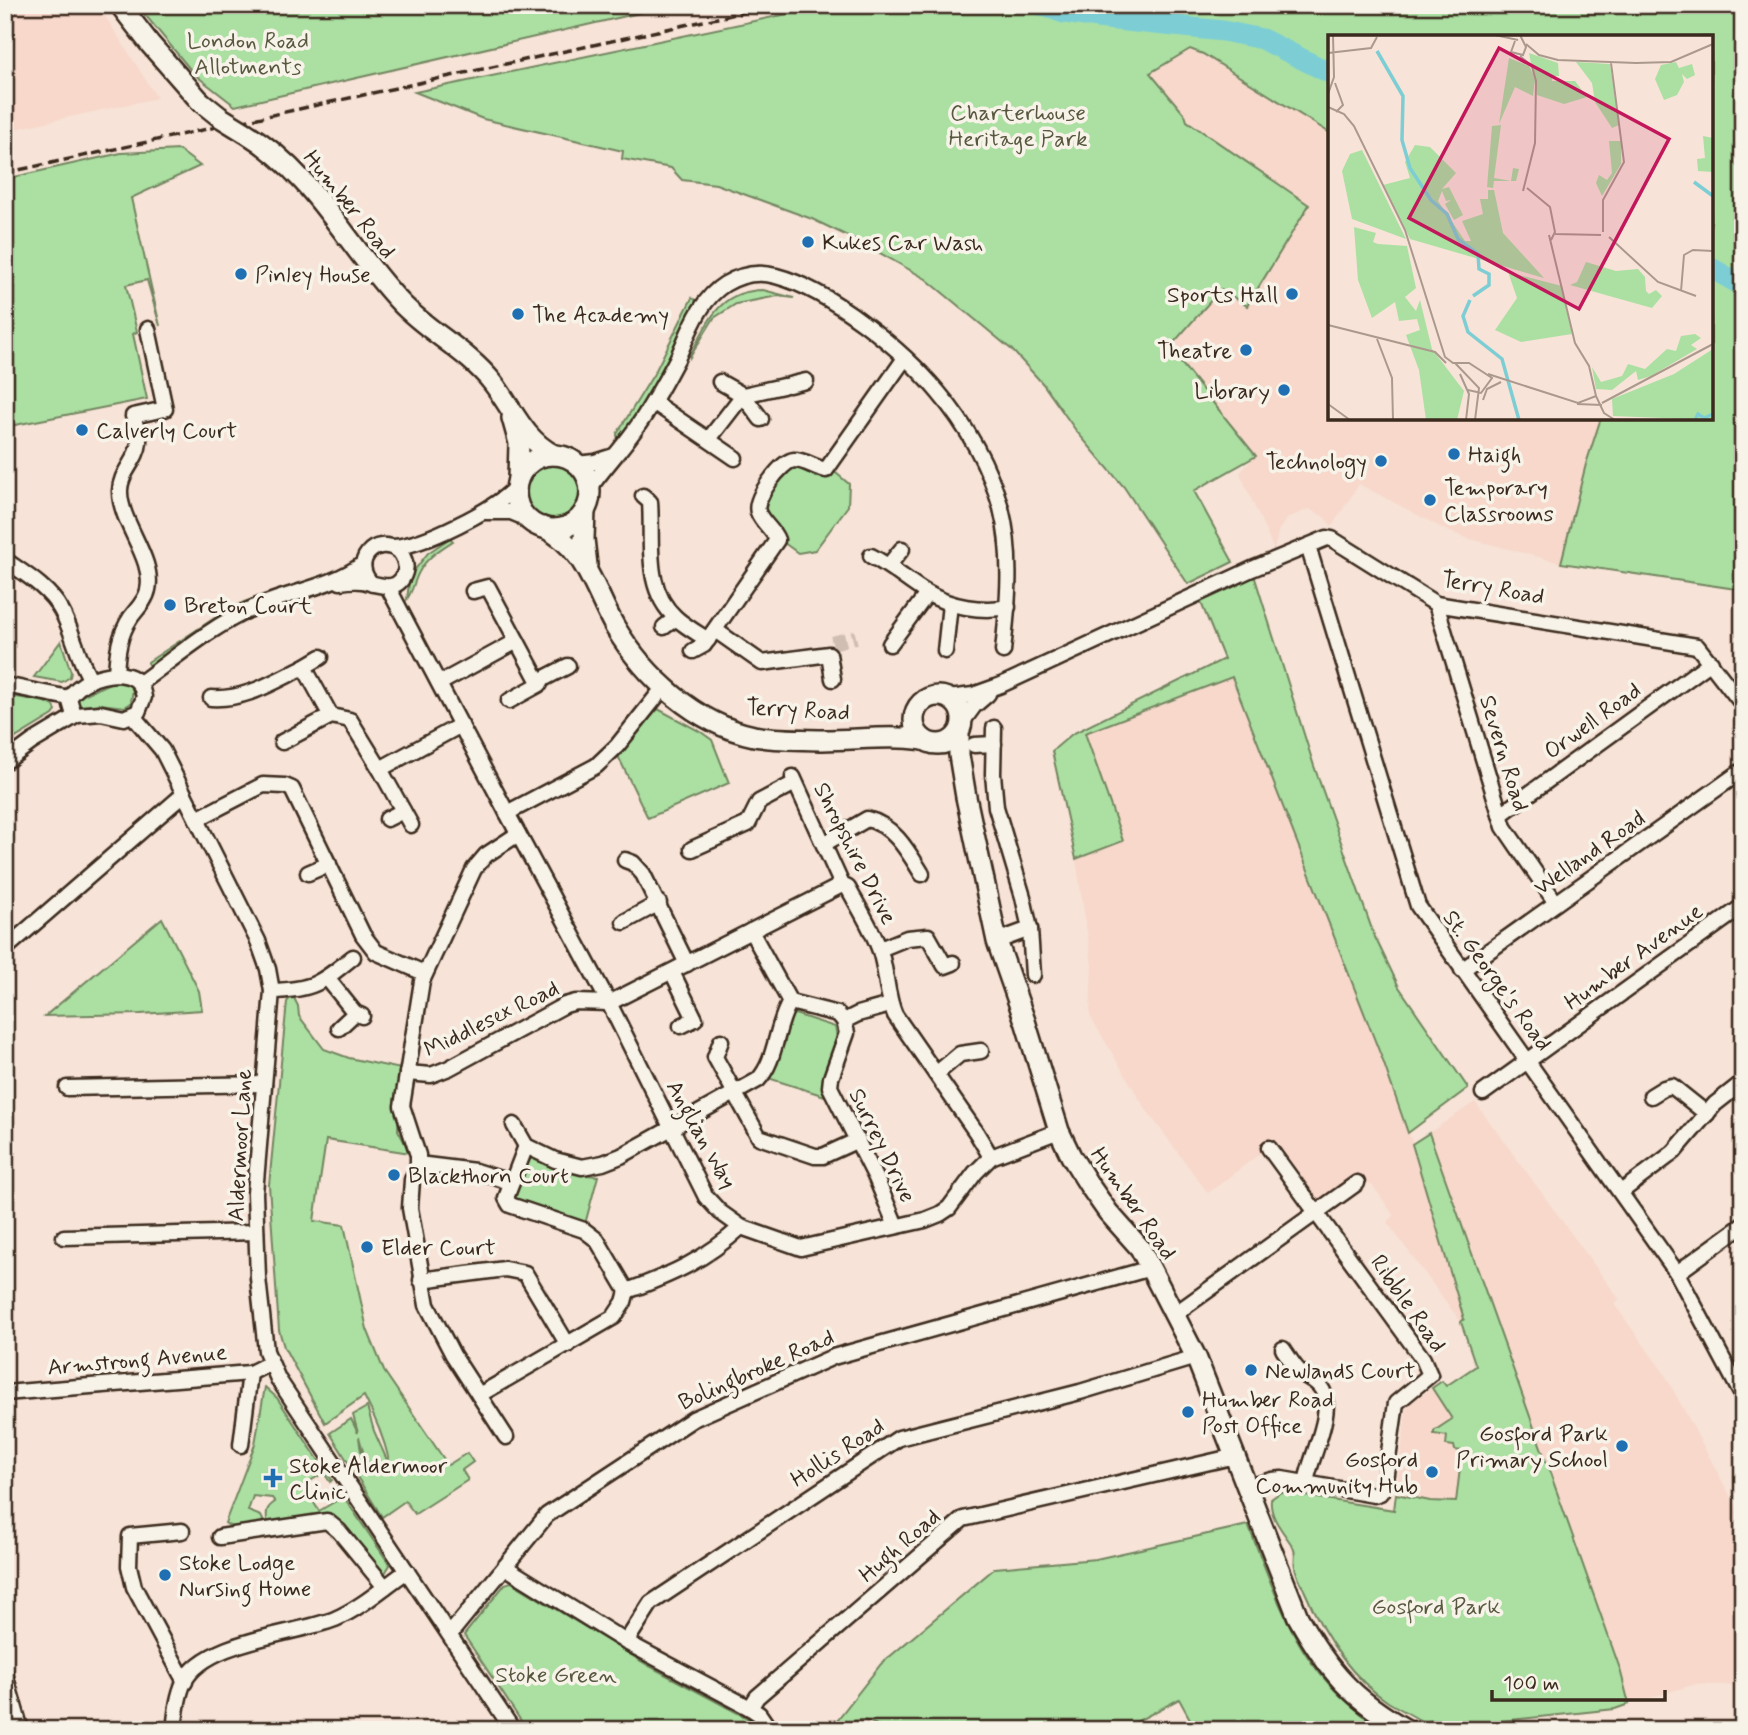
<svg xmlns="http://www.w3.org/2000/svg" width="1748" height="1735" font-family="Mynerve,sans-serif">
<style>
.built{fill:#f7d8cb}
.green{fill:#abe0a2;stroke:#738560;stroke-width:2}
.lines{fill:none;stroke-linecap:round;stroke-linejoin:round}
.river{stroke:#7dced4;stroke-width:21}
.minor-tunnel{stroke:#d1beb2;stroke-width:14;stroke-dasharray:14 7;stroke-linecap:butt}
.minor-casing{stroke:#3b2a1e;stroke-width:19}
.major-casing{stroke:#3b2a1e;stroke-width:24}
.minor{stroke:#f7f3e8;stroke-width:14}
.major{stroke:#f7f3e8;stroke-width:19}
.rail{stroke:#3b2a1e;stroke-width:3.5;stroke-dasharray:10 5;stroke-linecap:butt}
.major-bridge-casing{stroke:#3b2a1e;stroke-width:24;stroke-linecap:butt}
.major-bridge{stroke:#f7f3e8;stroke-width:19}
.poi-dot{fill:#1f6fb2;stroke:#f7f3e8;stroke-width:2.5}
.labels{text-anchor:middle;stroke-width:7;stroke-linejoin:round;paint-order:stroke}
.park-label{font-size:23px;fill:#57583f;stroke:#f7f3e8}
.street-label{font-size:23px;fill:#3b2a1e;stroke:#f7f3e8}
.poi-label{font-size:23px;fill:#3b2a1e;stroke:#f7f3e8;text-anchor:start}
.inset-river{fill:none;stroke:#7dced4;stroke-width:3.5}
.inset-road{fill:none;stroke:#ac998d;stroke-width:2}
.view{fill:#c2185b;fill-opacity:0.15;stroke:#c2185b;stroke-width:3.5}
.inset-edge{fill:none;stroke:#3b2a1e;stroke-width:3.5}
</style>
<rect width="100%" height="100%" fill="#f7e3d7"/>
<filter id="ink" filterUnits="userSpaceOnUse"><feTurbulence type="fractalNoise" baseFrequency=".0143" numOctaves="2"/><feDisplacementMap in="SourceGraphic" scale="14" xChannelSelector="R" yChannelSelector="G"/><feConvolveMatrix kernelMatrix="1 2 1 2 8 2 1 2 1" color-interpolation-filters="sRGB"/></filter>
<g filter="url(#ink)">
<g class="built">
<path d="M5 5H98L157 98 5 131Z"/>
<path d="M1173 43 1216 53 1330 107V418H1601L1586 464 1561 563 1467 538 1448 531 1359 484 1332 526 1323 516 1309 509 1289 517 1279 529 1274 550 1240 473 1256 455 1169 348 1221 289 1247 305 1199 160 1141 77Z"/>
<path d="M1232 677 1383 1061 1411 1139 1465 1319 1461 1322 1387 1222 1394 1216 1372 1184 1361 1182 1309 1217 1262 1152 1208 1193 1145 1108 1090 1016 1092 965 1076 859 1123 841 1085 733Z"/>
<path d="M1475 1102 1619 1299 1614 1304 1664 1373 1743 1520V1686L1696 1684 1629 1704 1620 1669 1429 1133Z"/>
<path d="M1476 1366 1456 1502 1430 1501 1396 1494 1407 1405 1442 1381 1446 1386Z"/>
</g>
<g class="green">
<path d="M137 5H674L235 106 194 74Z"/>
<path d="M830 5H1743V590L1561 563 1586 464 1601 418H1711V37H1330V133L1203 54 1190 49 1150 73 1185 115 1187 121 1309 205 1247 306 1221 289 1169 348 1256 456 1194 491 1233 562 1188 584 1124 487 1077 432 1043 384 1012 350 926 279 862 243 812 219 716 184 682 180 671 168 622 159 623 151 483 119 415 92Z"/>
<path d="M179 150 200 166 131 198 160 326 147 280 126 285 137 332 133 334 147 399 5 427V179L121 153Z"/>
<path d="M763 290 794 298 778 296 736 304 714 318 690 357V355C710 320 718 291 763 290Z"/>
<path d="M692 298 697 301C674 348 651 396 620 439L617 436V434L655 372Z"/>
<circle cx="553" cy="492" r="29"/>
<path d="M795 466 816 477 830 468 849 484 848 506 815 550 798 553 780 540 783 534 764 513 762 504 791 467Z"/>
<path d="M450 538 453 541C439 550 426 558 419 572 414 581 413 591 407 599L410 576 428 553Z"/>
<path d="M341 569 342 573 301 588 149 667 148 662 216 617 244 602Z"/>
<path d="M1254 575 1314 766 1374 935 1399 987 1468 1088 1408 1133 1383 1061 1232 677 1085 733 1123 841 1076 859 1052 751 1072 734 1224 659 1200 600Z"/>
<path d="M61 641 71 672 70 677 62 682 34 677Z"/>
<path d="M112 682H127L133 688 131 703 125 707 100 704 80 706 77 704 79 697Z"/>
<path d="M5 695 46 702 54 706 56 711 53 715 12 740Z"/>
<path d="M658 709 701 732 712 740 729 783 648 818 617 754Z"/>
<path d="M162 918 199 991 202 1010 140 1014 45 1016Z"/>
<path d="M290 998H294L298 1006 299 1016 324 1049 349 1058 401 1069 398 1130 410 1153 326 1140 314 1221 344 1225 367 1329 384 1371 448 1465 467 1453 473 1462 462 1470 468 1480 415 1514 405 1501 382 1517 330 1433 351 1419 358 1433 353 1415 367 1407 374 1431 387 1460 383 1465 371 1467 365 1458 359 1437C361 1455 362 1472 385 1469L389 1460C384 1439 374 1415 364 1396L325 1423 284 1347 279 1330 269 1185 287 1002Z"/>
<path d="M795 1014 835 1027C842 1050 823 1072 825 1096L768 1078 785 1042 789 1016Z"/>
<path d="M1429 1133 1620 1669 1629 1704 1615 1709 1445 1727 1432 1720 1425 1723C1413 1716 1400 1709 1388 1702 1349 1676 1323 1634 1305 1592 1302 1585 1296 1575 1295 1567 1293 1560 1297 1555 1293 1547 1284 1532 1269 1518 1271 1499L1281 1492 1394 1510 1396 1494 1430 1501 1456 1502 1462 1451 1455 1450 1454 1446 1446 1445 1447 1436 1434 1434V1431L1452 1419 1432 1388 1442 1381 1446 1386 1476 1366 1461 1322 1464 1319 1412 1144Z"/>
<path d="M535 1158 585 1175 598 1176 585 1224 517 1203 513 1198 527 1160Z"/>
<path d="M265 1387 277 1398 332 1480 330 1482 324 1473 303 1485 319 1511 341 1498 335 1489 337 1487 390 1565 385 1573 329 1514 271 1523 267 1520C266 1511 267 1507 275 1502L272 1498 253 1496 248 1511 261 1516 263 1520 261 1524 234 1529 225 1523 255 1444Z"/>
<path d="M1248 1525C1283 1612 1300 1678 1385 1730H1196L1179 1699 1121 1730H886C871 1721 856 1713 843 1730H838L834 1724 881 1664 995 1568 1096 1559Z"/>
<path d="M511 1582 649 1666 751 1720 761 1730H527L464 1635 505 1584Z"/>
</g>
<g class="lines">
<g class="river">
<path d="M1041 5 1064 13 1096 18 1223 31 1262 39 1330 73"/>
<path d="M1711 268 1743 286"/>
</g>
<path class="minor-tunnel" d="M832 643 856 637"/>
<g class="minor-casing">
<g id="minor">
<path d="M5 8 10 5"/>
<path d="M720 382 743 395 761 419"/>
<path d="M789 385 806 381"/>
<path d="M653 402 735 458"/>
<path d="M709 439 743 395 783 386"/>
<path d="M577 464 595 462 614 456"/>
<path d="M590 491 594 482C612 458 633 436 648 410 658 394 668 376 677 359 689 333 699 300 725 284 740 275 758 271 776 276 830 290 903 350 938 392 967 426 989 466 1001 508 1013 554 1008 605 1003 651"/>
<path d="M643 496 650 502C653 541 643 589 676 618 685 626 697 633 708 640"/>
<path d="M486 512H511L528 519"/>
<path d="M1308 546 1418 906 1677 1273 1743 1397"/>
<path d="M393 547C423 546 496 509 516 487"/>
<path d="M871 556C891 566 907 581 927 593 950 607 982 612 1008 607"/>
<path d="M5 560C25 574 49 588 61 610 74 633 77 658 91 680"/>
<path d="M889 565 902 549"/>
<path d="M340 582C347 581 355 580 362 581 377 584 398 595 405 572 407 564 404 557 399 551 374 534 350 563 372 584"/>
<path d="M388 587 507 813 596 766 617 746 664 687"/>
<path d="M1436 604 1504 827 1556 903"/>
<path d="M664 627 676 618"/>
<path d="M715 630 762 663 829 654 833 679"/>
<path d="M890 644 927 594"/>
<path d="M693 651 704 645 777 540C773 529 762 523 758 512 753 500 781 461 794 460 805 460 815 468 826 470L905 358"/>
<path d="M945 651 950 604"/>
<path d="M304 667 321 657"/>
<path d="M116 674C117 653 119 635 131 617 137 609 146 600 148 590 155 559 120 523 120 492 119 473 138 460 139 442 140 434 135 424 133 416L165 409 148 329"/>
<path d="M116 674C133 675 141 680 144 697L138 712 124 718 101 713 77 715 73 712 69 698C80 682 98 675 116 674Z"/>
<path d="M539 681 568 666"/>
<path d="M140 683C176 657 212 626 253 608 289 592 330 588 363 564"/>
<path d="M440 683 517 641 488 587 473 591"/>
<path d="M5 685 69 698"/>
<path d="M211 698C246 700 273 682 304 667L331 716 350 720 380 769"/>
<path d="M949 698 973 695 1001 685 1252 569 1327 538 1332 539 1436 604 1697 646 1743 705"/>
<path d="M509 701 540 684 517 641"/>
<path d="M133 716 162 750 258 941 268 969 272 991 255 1193 258 1278 266 1351 278 1379 513 1730"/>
<path d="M963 721 974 706 988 694"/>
<path d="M994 728 993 774 996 807 1023 897 1030 929 1033 975"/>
<path d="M282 742 331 716"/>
<path d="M974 745 994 744"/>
<path d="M5 762 32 742 77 715"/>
<path d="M793 777 842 885 848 888C859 908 873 930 880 951 887 972 886 995 895 1015L976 1132 991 1157"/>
<path d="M507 813 609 1003 706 1197 720 1212 741 1227 801 1248 925 1220 940 1214 949 1208 975 1173 991 1157 1059 1131"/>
<path d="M1500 815 1711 662"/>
<path d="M197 819 263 785 285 786 292 789 363 935 376 952 424 973"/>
<path d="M387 819 403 811"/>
<path d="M411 825 380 769 461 725"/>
<path d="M824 844 867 819C894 825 909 853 922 874"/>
<path d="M692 849 748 824 759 802 795 783"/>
<path d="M625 860 633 863 643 874 687 964"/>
<path d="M308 873 329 864"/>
<path d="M624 922 659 903"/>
<path d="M751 931 790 1002 838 1014 844 1021 847 1033 831 1078 830 1087 876 1178 896 1226"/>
<path d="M997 941 1030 929"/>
<path d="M5 949 184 794"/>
<path d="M880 949 907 938 928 936 945 966 953 963"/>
<path d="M1462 970 1743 770"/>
<path d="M672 972 695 1019 681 1026"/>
<path d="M327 978 355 1013 362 1016"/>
<path d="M272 991C313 990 321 983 353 957"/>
<path d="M844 1021 858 1014 890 1005"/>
<path d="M339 1028 355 1013"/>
<path d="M721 1041 715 1057 759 1137 815 1156H823L858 1140"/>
<path d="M407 1073 431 1075 449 1068 565 1005 576 1002 609 1003 842 885"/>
<path d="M936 1074 960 1054 981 1051"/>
<path d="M67 1088 264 1084"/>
<path d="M1483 1093 1743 906"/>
<path d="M1651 1096 1664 1088 1672 1086 1707 1114"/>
<path d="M514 1125 526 1146 555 1160 582 1167 603 1163 621 1156 758 1080C777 1060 775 1026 790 1002"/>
<path d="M418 1164 475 1171 510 1182"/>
<path d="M1621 1192 1674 1152 1715 1104 1743 1082"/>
<path d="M64 1237 256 1232"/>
<path d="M1677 1273 1743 1225"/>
<path d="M421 1280 505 1269 525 1273 568 1345"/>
<path d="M627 1291C673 1274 705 1260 741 1227"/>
<path d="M1175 1314 1357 1183"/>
<path d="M1283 1349C1288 1356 1293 1365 1299 1371 1306 1378 1315 1379 1321 1388 1337 1409 1309 1459 1306 1483"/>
<path d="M5 1393 250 1373 270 1363"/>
<path d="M479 1395 614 1317 624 1302 627 1291 597 1240 584 1230 510 1205 506 1198 526 1146"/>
<path d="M506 1437 453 1355 427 1305 410 1208 412 1180 418 1164V1155L402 1106 422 981 474 869 486 855 518 834"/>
<path d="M241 1445 250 1373"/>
<path d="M1248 1487 1272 1480 1282 1479 1374 1495 1380 1493 1384 1487 1396 1403 1430 1375 1423 1359 1269 1148"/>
<path d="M182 1531 130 1536 129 1566 134 1587 185 1682"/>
<path d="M220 1537 327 1521 339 1531 385 1587"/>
<path d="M505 1567 626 1642 750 1708 759 1714 770 1730"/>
<path d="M450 1634 547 1515 693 1419 833 1357 1151 1268"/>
<path d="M626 1642 651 1603 899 1438 1080 1392 1196 1357"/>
<path d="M5 1674 21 1730"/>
<path d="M750 1708 757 1697 963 1519 1236 1456"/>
<path d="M174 1730C176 1714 177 1697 184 1682 205 1640 294 1635 335 1619 361 1608 384 1587 407 1571"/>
</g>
</g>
<g class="major-casing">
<g id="major">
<path d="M120 5 150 44 200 101"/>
<path d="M246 133C315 175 346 245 400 302 428 332 467 350 493 383 513 409 523 439 554 455"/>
<path d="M512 418 519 443 518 479"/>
<circle cx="553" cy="492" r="37"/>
<path d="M585 510 584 539 587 565"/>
<path d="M543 527C586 548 593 588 615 627 645 677 696 724 754 736 776 740 801 739 823 740 857 740 890 735 924 740"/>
<circle cx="938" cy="720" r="24"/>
<path d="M959 733V755L966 797 997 941 1025 1021 1059 1131 1071 1156 1089 1185 1108 1212 1140 1248 1196 1357 1298 1617C1328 1671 1353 1700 1407 1730"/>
</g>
</g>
<use href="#minor" class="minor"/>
<use href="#major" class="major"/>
<path class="rail" d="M5 173 777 5"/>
<g class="major-bridge-casing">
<path id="major-bridge" d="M200 101 220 117 246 133"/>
</g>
<use href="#major-bridge" class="major-bridge"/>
</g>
</g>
<g class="poi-dot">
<circle cx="808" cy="242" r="7"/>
<circle cx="241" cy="274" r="7"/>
<circle cx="1292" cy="294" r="7"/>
<circle cx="518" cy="314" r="7"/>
<circle cx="1246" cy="350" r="7"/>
<circle cx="1284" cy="390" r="7"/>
<circle cx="82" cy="430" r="7"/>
<circle cx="1454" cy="454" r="7"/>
<circle cx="1381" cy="461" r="7"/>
<circle cx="1430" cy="500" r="7"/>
<circle cx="170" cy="605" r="7"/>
<circle cx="394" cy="1175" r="7"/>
<circle cx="367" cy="1247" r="7"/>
<circle cx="1251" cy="1370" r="7"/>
<circle cx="1188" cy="1412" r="7"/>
<circle cx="1622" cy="1446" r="7"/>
<circle cx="1432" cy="1472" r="7"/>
<path d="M269.5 1467.5h7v7h7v7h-7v7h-7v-7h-7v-7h7z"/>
<circle cx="165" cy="1575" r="7"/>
</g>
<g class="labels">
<g class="park-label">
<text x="248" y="48">London Road<tspan x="248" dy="26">Allotments</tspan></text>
<text x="1018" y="120">Charterhouse<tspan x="1018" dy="26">Heritage Park</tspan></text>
<text x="1436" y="1614">Gosford Park</text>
<text x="556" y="1682">Stoke Green</text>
</g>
<g class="street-label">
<text transform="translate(350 204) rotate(51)" y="8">Humber Road</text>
<text transform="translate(1493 587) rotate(10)" y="8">Terry Road</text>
<text transform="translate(798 709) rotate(3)" y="8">Terry Road</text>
<text transform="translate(1592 720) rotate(-36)" y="8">Orwell Road</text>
<text transform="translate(1505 753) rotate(73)" y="8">Severn Road</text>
<text transform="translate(1589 852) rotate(-35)" y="8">Welland Road</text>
<text transform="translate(856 853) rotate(63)" y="8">Shropshire Drive</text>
<text transform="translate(1633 956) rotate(-36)" y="8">Humber Avenue</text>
<text transform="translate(1498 980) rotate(54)" y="8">St. George's Road</text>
<text transform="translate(491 1018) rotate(-26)" y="8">Middlesex Road</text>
<text transform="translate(702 1134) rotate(61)" y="8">Anglian Way</text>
<text transform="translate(239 1145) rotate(-87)" y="8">Aldermoor Lane</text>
<text transform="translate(883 1145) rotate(64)" y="8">Surrey Drive</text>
<text transform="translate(1134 1203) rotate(55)" y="8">Humber Road</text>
<text transform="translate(1409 1303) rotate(55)" y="8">Ribble Road</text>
<text transform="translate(137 1359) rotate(-5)" y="8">Armstrong Avenue</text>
<text transform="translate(756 1369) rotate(-24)" y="8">Bolingbroke Road</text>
<text transform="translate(837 1452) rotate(-33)" y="8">Hollis Road</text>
<text transform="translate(899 1545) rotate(-41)" y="8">Hugh Road</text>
</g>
<g class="poi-label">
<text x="822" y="250">Kukes Car Wash</text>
<text x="255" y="282">Pinley House</text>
<text x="1278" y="302" text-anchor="end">Sports Hall</text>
<text x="532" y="322">The Academy</text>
<text x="1232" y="358" text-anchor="end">Theatre</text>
<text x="1270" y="398" text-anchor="end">Library</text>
<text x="96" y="438">Calverly Court</text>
<text x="1468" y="462">Haigh</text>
<text x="1367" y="469" text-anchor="end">Technology</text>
<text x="1444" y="495">Temporary<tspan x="1444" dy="26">Classrooms</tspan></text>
<text x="184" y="613">Breton Court</text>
<text x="408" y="1183">Blackthorn Court</text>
<text x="381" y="1255">Elder Court</text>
<text x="1265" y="1378">Newlands Court</text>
<text x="1202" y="1407">Humber Road<tspan x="1202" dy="26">Post Office</tspan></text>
<text x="1608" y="1441" text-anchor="end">Gosford Park<tspan x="1608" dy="26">Primary School</tspan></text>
<text x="1418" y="1467" text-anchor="end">Gosford<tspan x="1418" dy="26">Community Hub</tspan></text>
<text x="289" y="1473">Stoke Aldermoor<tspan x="289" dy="26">Clinic</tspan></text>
<text x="179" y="1570">Stoke Lodge<tspan x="179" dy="26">Nursing Home</tspan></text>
</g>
</g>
<g transform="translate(1328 35)">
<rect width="385" height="385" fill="#f7e3d7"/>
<path d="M201 18 230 28 231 41H224V46H247L259 62 236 69 209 60ZM181 23 201 31 207 43 205 61 187 52 171 89ZM248 27 282 29 291 90 284 93 267 67 264 48ZM348 27 351 33 364 29 367 40 359 44 354 39 356 47 349 60 336 65 327 44 333 30ZM173 90 166 143 183 146 185 133 191 134 188 146H166L165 153 159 152 164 91ZM375 101 385 103V137L370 136 369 124 377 123ZM281 106H293V129L274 161 268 148 271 140 279 145 284 138ZM87 110 102 112 128 138 114 154 121 152 135 180 126 185 117 169 123 165 118 166 114 156 110 166 137 206H143L134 186 155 179 152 164H160V155H166L175 198 216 243 82 204 55 150 82 143 77 127ZM34 115 78 204 24 184 14 136 22 119ZM26 192 48 198 45 207 50 209 79 211 88 253 77 262 88 276 92 265 104 314 136 356 129 385H98L91 335 78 300 92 295 89 284 71 286 67 267 44 283 30 245ZM258 227 288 236 310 234 317 242 318 256 321 259 328 255 334 261 324 273 242 250 249 247ZM180 237 234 251 244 299 193 307 167 295 189 263ZM367 299 373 303 363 310 369 314 323 341 310 345 308 336 284 355 268 354 264 332 273 347 294 341 300 329 317 334 339 314 348 316 353 301ZM385 314V385L285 381 284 364 346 339Z" fill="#abe0a2"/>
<path class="inset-river" d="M49 16 75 61 74 105 82 133 103 165 119 179 130 204 150 219 151 234 161 239V250L145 261M366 147 385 161M142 265 135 281 140 297 174 324 191 385M367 385 370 379 376 383 385 379"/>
<path class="inset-road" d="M167 0 190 5M187 6 183 17 195 20 198 12 192 0M198 9 211 20 230 25 308 28 343 27 385 9M0 18 43 13 49 2M192 21 204 31 208 46 207 108 195 156M7 48 15 70 8 77M0 59 6 42 5 0M0 72 16 79 26 91 77 195 117 322 125 328H141L164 343 153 358 140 355M199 153 222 172 227 197 223 205M275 197V165L296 127 283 28M227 199 273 200M221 200 247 308 261 331 268 361M281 202 330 247 368 261M353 256 356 220 365 215 385 216M0 290 107 317 118 328M49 304 64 343 65 385M127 328 151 353 147 385M132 339 141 359 138 385M160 339 250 368 268 361 276 378 287 385M155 365 159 354 173 347M274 368 385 309M0 369 22 385M249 369 274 370"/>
<path class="view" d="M171 13 341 104 251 274 81 183Z"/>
<rect width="385" height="385" class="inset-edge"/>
</g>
<rect width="1748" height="1735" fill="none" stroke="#f7f3e8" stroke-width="28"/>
<rect x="14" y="14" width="1720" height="1707" fill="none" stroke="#3b2a1e" stroke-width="2.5" filter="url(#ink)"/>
<path d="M1492 1690v10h173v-10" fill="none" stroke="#3b2a1e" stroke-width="3.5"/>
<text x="1503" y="1690" font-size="21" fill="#3b2a1e" stroke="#f7f3e8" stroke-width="5" paint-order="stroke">100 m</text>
</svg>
